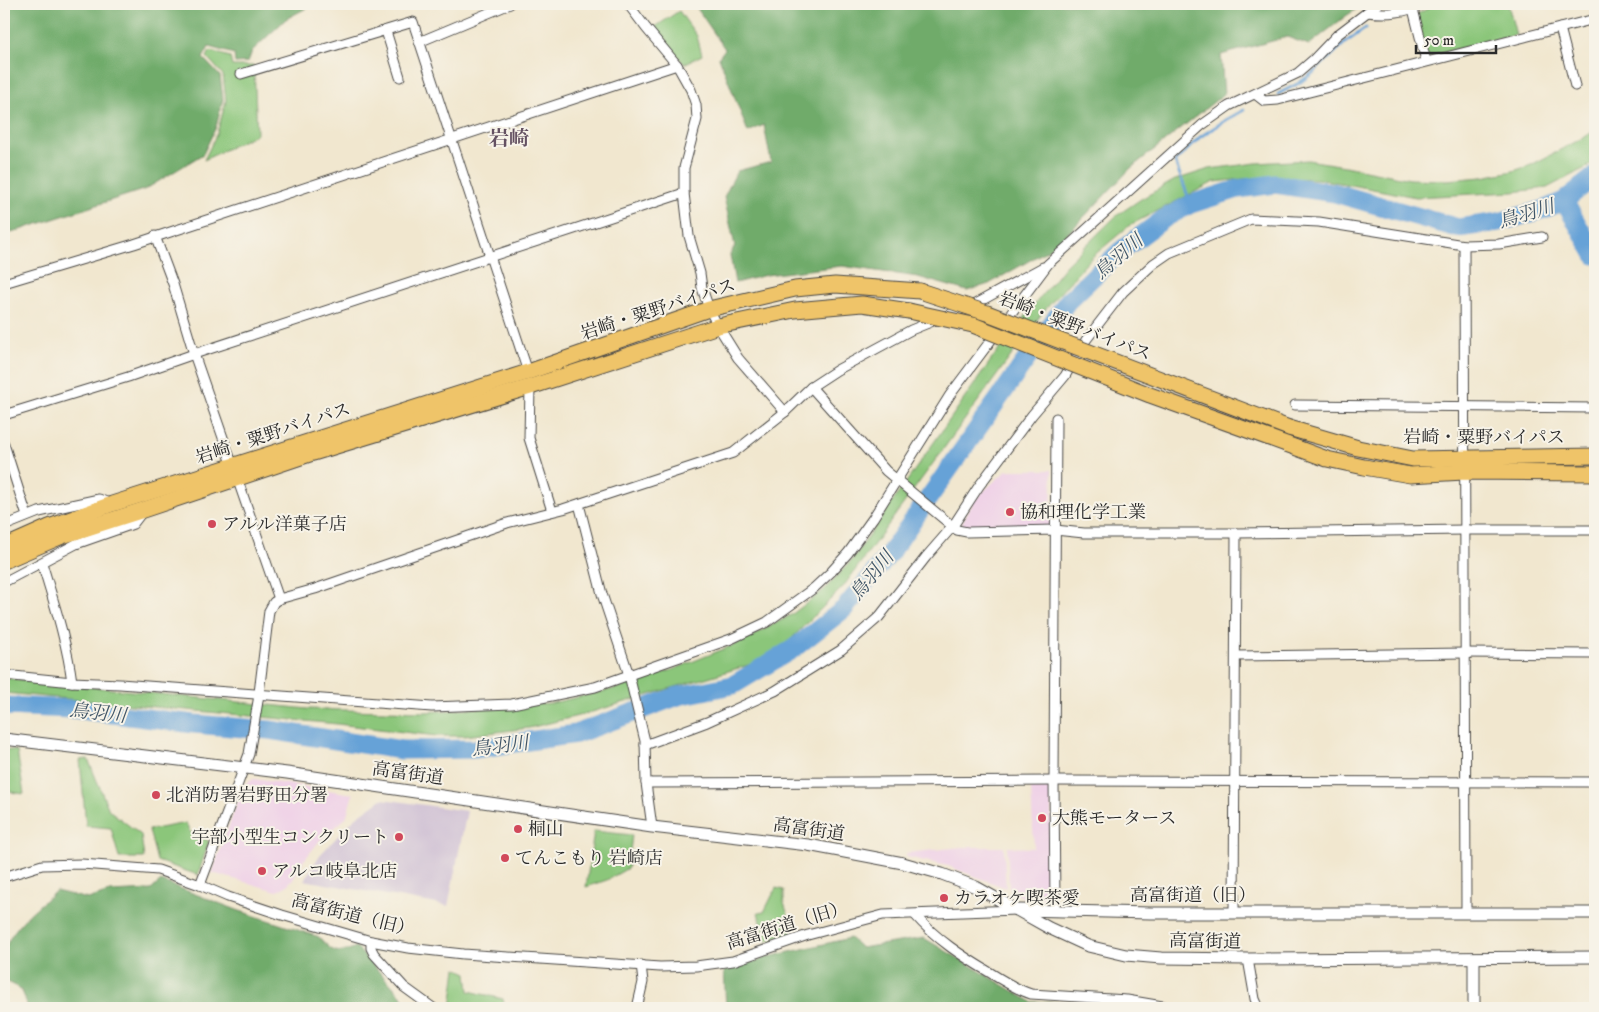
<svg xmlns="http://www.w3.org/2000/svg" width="1599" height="1012" font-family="'IM FELL DW Pica','Noto Serif JP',serif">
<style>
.built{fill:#efd0e7}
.industrial{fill:#cdbed3}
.green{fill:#8bc67a;stroke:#5b7852}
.forest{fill:#70ab6a;stroke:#4e6b4a}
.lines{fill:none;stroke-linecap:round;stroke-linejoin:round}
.stream{stroke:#66a2d7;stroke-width:3}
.river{stroke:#66a2d7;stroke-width:19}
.minor-casing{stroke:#494744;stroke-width:11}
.tertiary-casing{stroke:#494744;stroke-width:13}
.trunk-casing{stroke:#494744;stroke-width:17}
.minor{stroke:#fff;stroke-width:9}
.tertiary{stroke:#fff;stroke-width:11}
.trunk{stroke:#efc469;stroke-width:15}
.trunk-bridge-casing{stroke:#494744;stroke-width:17;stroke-linecap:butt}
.trunk-bridge{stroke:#efc469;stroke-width:15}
.poi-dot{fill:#d1495b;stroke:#f7f3e8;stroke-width:2}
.labels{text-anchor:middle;stroke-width:4;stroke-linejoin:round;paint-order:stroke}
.street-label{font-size:18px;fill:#2b2b2b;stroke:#f7f3e8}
.poi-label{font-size:18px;fill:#2b2b2b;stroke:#f7f3e8;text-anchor:start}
.water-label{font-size:19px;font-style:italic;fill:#405567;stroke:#f7f3e8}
.quarter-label{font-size:20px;font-weight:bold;fill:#645162;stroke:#f7f3e8}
</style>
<rect width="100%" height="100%" fill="#f7f3e8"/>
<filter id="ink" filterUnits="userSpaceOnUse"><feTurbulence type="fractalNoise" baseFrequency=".02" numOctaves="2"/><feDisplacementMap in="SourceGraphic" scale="10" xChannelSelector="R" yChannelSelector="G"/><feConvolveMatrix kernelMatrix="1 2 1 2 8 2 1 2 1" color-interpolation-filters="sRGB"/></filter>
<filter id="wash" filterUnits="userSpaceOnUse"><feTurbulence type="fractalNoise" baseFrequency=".0096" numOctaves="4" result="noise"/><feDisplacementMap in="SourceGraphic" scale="20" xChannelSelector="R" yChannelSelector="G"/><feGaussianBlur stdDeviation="1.12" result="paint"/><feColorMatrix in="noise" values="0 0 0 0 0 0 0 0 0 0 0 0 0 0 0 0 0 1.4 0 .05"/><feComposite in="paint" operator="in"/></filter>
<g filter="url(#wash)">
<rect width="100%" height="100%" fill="#f1e7cf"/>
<g class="built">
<path d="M1007 470H1052L1051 530 960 526 976 498Z"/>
<path d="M254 779 353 794 346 818 321 839 301 864 293 879 286 886 277 891 212 873 244 784Z"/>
<path d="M1031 788H1051L1052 900 1027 899 1016 894 1009 887 1007 847 1034 848Z"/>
<path d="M962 847H1004L1006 888 948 866 907 857 906 853Z"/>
</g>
<path class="industrial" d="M382 799 467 811 448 906 304 880 320 855 354 819Z"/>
<g class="green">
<path d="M1436 4H1508L1516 35 1424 57 1412 17Z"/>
<path d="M679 11 697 36 702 55 684 64 655 27Z"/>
<path d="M210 51 230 57 232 66H254L257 134 204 160 217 133 226 101 223 75 207 57Z"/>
<path d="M1595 130V163L1547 188 1513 192 1416 197 1318 179 1253 178 1214 182 1130 225 1092 257 1043 312 843 587 790 640 776 652 752 664 582 715 529 728 465 736H437L337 724 4 693V678L308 709 425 712 552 703 618 688 672 670 743 641 791 615 824 590 852 560 994 356 1065 266 1116 216 1141 199 1175 180 1209 169 1256 163 1308 160 1345 166 1410 179 1447 180 1482 177 1513 171 1531 165 1585 137Z"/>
<path d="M4 749 17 751 24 794 4 791Z"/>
<path d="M88 759 109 810 141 835 144 858H119L111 828 86 826 80 760Z"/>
<path d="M186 823 190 832 209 841 198 875 157 861 149 830Z"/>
<path d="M594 831 632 835 628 868 607 880 586 887Z"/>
<path d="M776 888 784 890V903L794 933 767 941 758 913 764 912Z"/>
<path d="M456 968 467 973 469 991 503 999 505 1008H451Z"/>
</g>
<g class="forest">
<path d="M4 4H314L286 19 252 51 248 62 235 63 234 54 209 47 203 58 220 76 223 99 216 127 203 154 146 189 4 235Z"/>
<path d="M694 4H1364L1346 16 1309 45 1287 37 1221 55 1224 94 1131 168 1058 244 989 284 967 291 918 277 842 266 766 275 735 283 730 255 735 246 724 197 737 171 771 162 764 125 748 132 719 57 725 49Z"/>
<path d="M161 881 237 910 319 937C333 953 337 955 356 947L413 1008H28C21 986 23 990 4 980 4 971 2 960 4 952 12 926 36 908 56 891L88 899 109 892 151 890Z"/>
<path d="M850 938 861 948 924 938 1032 1002H1131L1149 1008H726L724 971 768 957Z"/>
</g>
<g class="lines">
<g class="stream">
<path d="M1278 94 1299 83 1314 72 1346 42 1366 28"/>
<path d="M1191 204 1175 162 1200 137 1226 120 1244 110"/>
</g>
<g class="river">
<path d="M1564 201 1595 255"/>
<path d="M4 706 72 709 194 724 269 730 402 750 475 749 576 734 678 696 733 685 793 649 844 609 887 557 1067 302 1119 252 1165 218 1191 204 1238 189 1275 184 1335 193 1458 228 1499 222 1542 210 1564 201 1595 176"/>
</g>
</g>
</g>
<g filter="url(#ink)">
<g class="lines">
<g class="minor-casing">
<g id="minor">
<path d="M628 4 646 28 677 65 691 90 696 105 697 119 684 168V193L689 236 700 273 702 288 709 309 718 326 738 358 785 412"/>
<path d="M1413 9 1426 61"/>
<path d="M1367 12C1389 15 1405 12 1425 4"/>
<path d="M1560 28 1575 86"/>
<path d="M386 31 400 77"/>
<path d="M419 42 510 4"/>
<path d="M241 74 413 22 528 372"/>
<path d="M1255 94 1264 101 1278 100 1595 19"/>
<path d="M155 236 173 284 194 354 279 599"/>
<path d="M1464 245 1466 913"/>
<path d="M4 283 134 244 677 65"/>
<path d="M530 387 529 438 552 511"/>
<path d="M811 387 886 471 957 530 967 532 1055 530 1084 533H1236L1464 530H1595"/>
<path d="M1295 405 1595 408"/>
<path d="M4 415 128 377 194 354 684 193"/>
<path d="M4 444 27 516"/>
<path d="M579 504 602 594 629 675 645 741 646 783 652 827"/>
<path d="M4 526 39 512 99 499 111 504"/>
<path d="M42 563C54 603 67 642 72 682"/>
<path d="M4 582 76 544 133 524 143 511"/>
<path d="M1236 656 1465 653 1595 654"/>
<path d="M4 675 72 682 120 684 432 707 512 704 595 687 731 639 767 622 814 588 831 572 848 553 873 518 950 395 1048 264 1202 125 1229 106 1298 73 1313 60 1337 35 1378 4"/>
<path d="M645 745 707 722 775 691 841 650 879 617 926 557 953 526 979 486 1032 415 1065 376 1086 340 1123 292 1153 264 1169 253 1251 219 1319 222 1464 245 1499 244 1542 237"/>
<path d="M646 783 1054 781 1595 782"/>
<path d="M4 877 42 865 82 864 158 870 200 885 228 897 282 915 371 941 408 948 463 954 660 967 696 966 733 961 808 935 883 915 1016 910"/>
<path d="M200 885 249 754 258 701 269 611 274 602 279 599 315 589 507 523 563 509 733 453 785 412 811 387 837 370 911 330 975 304 1043 267"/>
<path d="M1055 910 1054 781 1056 418"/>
<path d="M1234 913 1236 533"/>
<path d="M915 915C936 939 962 956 989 972 1003 981 1016 989 1031 994L1127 1000 1174 1008"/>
<path d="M371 941V948L374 954 404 987 433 1008"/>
<path d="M1248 959 1255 999 1259 1008"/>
<path d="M637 1008 643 982 641 965"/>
</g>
</g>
<g class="tertiary-casing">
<g id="tertiary">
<path d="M4 739 287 773 652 827 808 845 903 863 942 874 976 887 1049 928 1088 946 1126 955 1161 958 1248 959 1595 957"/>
<path d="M1020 910 1151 913H1595"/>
<path d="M1474 959V1008"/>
</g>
</g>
<g class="trunk-casing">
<g id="trunk">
<path d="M1289 428 1358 448 1413 459 1595 456"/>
<path d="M1286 444 1327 459 1364 467 1410 475 1464 472 1595 473"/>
<path d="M4 547 49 527 112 504 528 372 709 309 795 289 835 285 920 291"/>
<path d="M4 561 62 536 143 510 313 453 530 387 718 326 795 310 862 304 909 311"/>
</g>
</g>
<use href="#minor" class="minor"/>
<use href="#tertiary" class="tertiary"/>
<use href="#trunk" class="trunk"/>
<g class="trunk-bridge-casing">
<g id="trunk-bridge">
<path d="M920 291 987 313 1289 428"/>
<path d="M909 311 973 325 1150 395 1286 444"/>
</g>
</g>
<use href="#trunk-bridge" class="trunk-bridge"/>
</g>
</g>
<g class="poi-dot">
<circle cx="1010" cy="512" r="5"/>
<circle cx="212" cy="524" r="5"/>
<circle cx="156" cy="795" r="5"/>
<circle cx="1042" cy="818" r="5"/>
<circle cx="518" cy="829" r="5"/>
<circle cx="399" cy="837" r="5"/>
<circle cx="505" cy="858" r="5"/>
<circle cx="262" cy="871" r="5"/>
<circle cx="944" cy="898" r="5"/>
</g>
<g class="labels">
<g class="street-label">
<text transform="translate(658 309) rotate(-18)" y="6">岩崎・粟野バイパス</text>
<text transform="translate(1075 326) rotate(21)" y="6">岩崎・粟野バイパス</text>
<text transform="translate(273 433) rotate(-18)" y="6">岩崎・粟野バイパス</text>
<text x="1484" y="443">岩崎・粟野バイパス</text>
<text transform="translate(408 773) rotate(8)" y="6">高富街道</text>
<text transform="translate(809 829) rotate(8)" y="6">高富街道</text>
<text x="1193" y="901">高富街道（旧）</text>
<text transform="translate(353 915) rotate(14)" y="6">高富街道（旧）</text>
<text transform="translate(787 925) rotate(-17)" y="6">高富街道（旧）</text>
<text transform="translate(1205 941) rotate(1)" y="6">高富街道</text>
</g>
<g class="poi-label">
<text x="1020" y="518">協和理化学工業</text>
<text x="222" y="530">アルル洋菓子店</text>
<text x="166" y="801">北消防署岩野田分署</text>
<text x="1052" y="824">大熊モータース</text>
<text x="528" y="835">桐山</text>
<text x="389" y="843" text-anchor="end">宇部小型生コンクリート</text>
<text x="515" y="864">てんこもり 岩崎店</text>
<text x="272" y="877">アルコ岐阜北店</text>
<text x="954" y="904">カラオケ喫茶愛</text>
</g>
<g class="water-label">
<text transform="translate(1526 213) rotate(-17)" y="7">鳥羽川</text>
<text transform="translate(1118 256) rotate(-41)" y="7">鳥羽川</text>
<text transform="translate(871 575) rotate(-51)" y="7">鳥羽川</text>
<text transform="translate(98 712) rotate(6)" y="7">鳥羽川</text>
<text transform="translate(500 745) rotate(-7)" y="7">鳥羽川</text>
</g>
<g class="quarter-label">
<text x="509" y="145">岩崎</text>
</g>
</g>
<rect width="1599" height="1012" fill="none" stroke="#f7f3e8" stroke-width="20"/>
<path d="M1416 45v8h80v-8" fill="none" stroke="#2b2b2b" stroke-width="2.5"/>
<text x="1424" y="45" font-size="15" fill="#2b2b2b" stroke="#f7f3e8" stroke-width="4" paint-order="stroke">50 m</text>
</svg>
